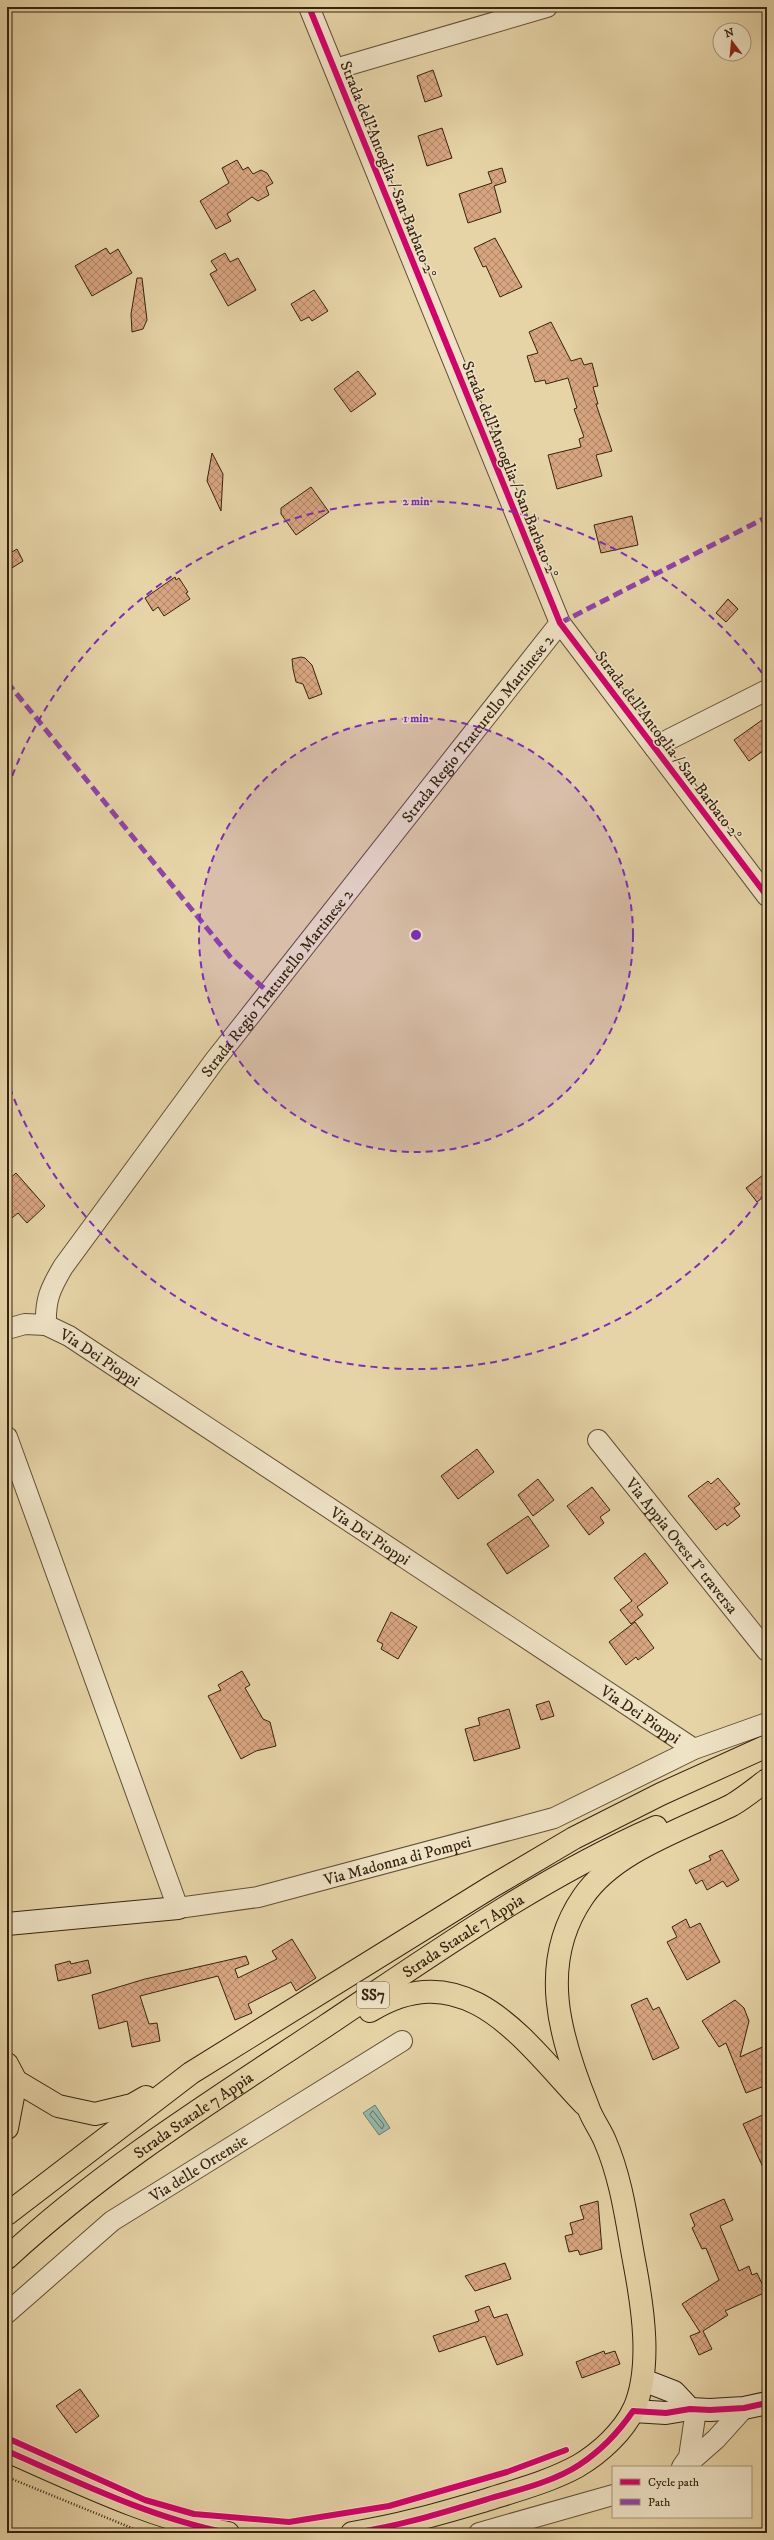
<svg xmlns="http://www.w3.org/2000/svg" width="774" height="2540" font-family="'IM FELL DW Pica',serif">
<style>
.water{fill:#96b8a9;stroke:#707c6c}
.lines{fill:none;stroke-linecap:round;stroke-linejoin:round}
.shore{stroke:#666e5c;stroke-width:1}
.building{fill:url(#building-cross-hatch);stroke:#362310}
.street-casing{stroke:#624f36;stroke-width:22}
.secondary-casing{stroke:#362310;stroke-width:24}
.highway-casing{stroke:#362310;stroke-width:24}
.path{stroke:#362310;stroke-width:2.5;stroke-dasharray:1 2;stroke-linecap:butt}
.street{stroke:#efe3c6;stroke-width:20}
.secondary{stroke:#efe3c6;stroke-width:22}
.highway{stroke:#e6d4a7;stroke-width:22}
.quiet{stroke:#8e44ad;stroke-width:5;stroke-dasharray:10 5;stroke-linecap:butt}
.cycleway-casing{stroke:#efe3c6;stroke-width:8}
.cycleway{stroke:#d6006c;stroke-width:6}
.ring{fill:none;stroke:#7b2cbf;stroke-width:2;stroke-dasharray:7 5}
.labels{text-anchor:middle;stroke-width:3;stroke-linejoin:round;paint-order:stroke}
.shield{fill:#efe3c6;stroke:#6e5d47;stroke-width:1}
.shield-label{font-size:15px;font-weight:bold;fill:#362310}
.street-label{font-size:16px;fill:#362310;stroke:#efe3c6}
.centre{fill:#7b2cbf;stroke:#efe3c6;stroke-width:2}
.ring-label{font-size:12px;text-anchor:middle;font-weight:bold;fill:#7b2cbf;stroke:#efe3c6;stroke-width:3;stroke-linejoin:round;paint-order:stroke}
</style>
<defs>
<pattern id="building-cross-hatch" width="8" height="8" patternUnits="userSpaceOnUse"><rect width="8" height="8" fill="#d8a581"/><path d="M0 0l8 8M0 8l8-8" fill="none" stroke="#b08668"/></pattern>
</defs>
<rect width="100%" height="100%" fill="#e6d4a7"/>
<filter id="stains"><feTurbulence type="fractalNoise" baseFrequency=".005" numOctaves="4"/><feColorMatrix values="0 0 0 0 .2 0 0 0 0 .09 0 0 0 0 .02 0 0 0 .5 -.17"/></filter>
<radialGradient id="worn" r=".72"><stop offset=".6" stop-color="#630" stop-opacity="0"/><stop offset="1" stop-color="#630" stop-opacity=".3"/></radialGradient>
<path class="water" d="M375 2105 390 2128 379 2135 363 2113Z"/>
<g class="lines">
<path class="shore" d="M373 2111 384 2125 382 2129 370 2115Z"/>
</g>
<g class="building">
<path d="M433 70 442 96 425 102 417 76Z"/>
<path d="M442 128 452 158 427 166 418 136Z"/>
<path d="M237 160 243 170 248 167 253 174 261 170 267 173 273 183 266 187 269 195 258 201 252 197 227 214 231 221 216 229 200 201 229 183 222 168Z"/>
<path d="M502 168 506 182 494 186 501 212 468 223 459 194 492 183 488 172Z"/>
<path d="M495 238 522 287 500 297 486 266 483 267 474 248Z"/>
<path d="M106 248 110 254 118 249 132 273 92 296 75 266Z"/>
<path d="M225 253 230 262 238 258 256 290 228 306 210 274 217 270 211 261Z"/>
<path d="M137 278H142L147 320 143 329 132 332 131 314Z"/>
<path d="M314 290 328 311 312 321 309 317 301 321 291 304Z"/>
<path d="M551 322 571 361 581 358 584 365 592 363 598 386 593 387 598 404H596L612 451 596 455 602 476 557 489 548 455 581 447 579 439 584 437 574 409 577 408 568 378 546 384 545 380 535 382 527 356 538 353 529 332Z"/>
<path d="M358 371 376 394 351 412 334 389Z"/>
<path d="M212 453 223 474 221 511 207 481Z"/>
<path d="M311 487 329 512 296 535 281 514V508Z"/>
<path d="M632 516 638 545 601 553 594 525Z"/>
<path d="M17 549 23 561 7 571V555Z"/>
<path d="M175 577 176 580 179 578 188 592 186 593 190 599 164 616 158 607 153 611 145 598Z"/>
<path d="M728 599 738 609 726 622 716 613Z"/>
<path d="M301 657 305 658 312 665 322 694 309 699 303 684 296 682 293 669 292 659Z"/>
<path d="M762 720 767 727V748L749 761 734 740Z"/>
<path d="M767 1172V1194L757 1202 746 1188Z"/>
<path d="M16 1173 45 1206 27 1223 18 1213 7 1222V1181Z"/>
<path d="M477 1449 494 1472 458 1499 441 1476Z"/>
<path d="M718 1478 740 1504 734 1508 740 1516 727 1526 725 1523 716 1530 688 1496 708 1481 711 1484Z"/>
<path d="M538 1479 554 1500 533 1516 518 1495Z"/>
<path d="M592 1487 610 1510 600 1517 604 1523 589 1535 567 1506Z"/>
<path d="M528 1516 549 1546 507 1574 487 1544Z"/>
<path d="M645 1553 668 1583 637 1607 643 1615 631 1624 620 1610 632 1601 614 1578Z"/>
<path d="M391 1612 417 1627 398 1659 381 1649 383 1644 377 1641Z"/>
<path d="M635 1622 654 1648 638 1660 636 1657 626 1665 609 1642Z"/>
<path d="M242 1671 250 1685 245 1688 263 1719 270 1722 276 1746 256 1751 241 1759 208 1696 221 1690 218 1685Z"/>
<path d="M549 1701 554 1716 541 1720 536 1705Z"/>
<path d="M509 1709 520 1748 474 1761 465 1729 480 1725 478 1718Z"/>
<path d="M722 1850 739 1880 727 1887 723 1881 707 1890 702 1880 696 1884 689 1870 711 1860 709 1856Z"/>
<path d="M686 1919 690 1928 700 1923 720 1962 687 1980 667 1942 677 1937 672 1927Z"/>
<path d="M292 1939 316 1978 296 1991 291 1982 248 2004 252 2013 235 2020 218 1976 140 1996 149 2024 157 2023 160 2041 132 2047 127 2021 99 2029 92 1995 145 1979 246 1956 249 1964 235 1969 238 1978 277 1959 272 1951Z"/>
<path d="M88 1960 91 1973 58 1981 55 1965 70 1961 71 1964Z"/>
<path d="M647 1998 653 2010 659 2007 679 2048 653 2060 631 2005Z"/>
<path d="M735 2000 744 2008 749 2021 740 2057 767 2045V2085L746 2093 726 2043 719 2047 702 2021Z"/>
<path d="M767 2113V2176L743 2124Z"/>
<path d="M724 2199 733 2220 720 2226 739 2271 749 2266 752 2275 757 2273 766 2292 725 2311 728 2315 703 2331 712 2349 699 2355 690 2336 700 2332 682 2304 719 2280 706 2248 702 2249 692 2228 695 2226 690 2214Z"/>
<path d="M598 2201 602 2249 580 2255 578 2250 569 2252 565 2236 573 2234 570 2223 584 2219 580 2206Z"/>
<path d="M505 2263 511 2279 475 2291 465 2276Z"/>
<path d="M489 2306 494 2318 507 2314 523 2355 497 2365 485 2336 439 2352 433 2336 479 2321 475 2311Z"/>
<path d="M604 2351 605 2354 615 2351 620 2364 582 2378 576 2362Z"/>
<path d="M80 2389 99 2416 76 2433 56 2406Z"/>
</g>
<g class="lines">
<g class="street-casing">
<g id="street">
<path d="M309 7 560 623 767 896"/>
<path d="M335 69 547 7"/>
<path d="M654 747 767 690"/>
<path id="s1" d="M46 1325 69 1336 694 1749"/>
<path id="s2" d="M7 1329 25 1324 46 1325C45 1300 50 1289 63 1267L215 1060 560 623"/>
<path id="s3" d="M7 1437 178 1908 258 1897 554 1818 694 1749 767 1723"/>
<path id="s4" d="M598 1440 767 1651"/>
<path id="s5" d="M7 2313 112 2221 402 2041"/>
<path d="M682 2467 689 2457 696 2410"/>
<path d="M684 2467 716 2439 744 2408"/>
<path d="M479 2533 613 2495"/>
</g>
</g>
<g class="secondary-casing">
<g id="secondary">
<path d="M7 1924 178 1908"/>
<path d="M643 2380 674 2392 690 2409"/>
<path d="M633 2411 666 2413 690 2409 710 2410 744 2408 767 2403"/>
</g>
</g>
<g class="highway-casing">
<g id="highway">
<path d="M370 2011C466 1952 524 2041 584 2104"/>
<path d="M7 2064 16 2081 58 2106 95 2114 132 2105 146 2097"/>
<path d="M7 2128 16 2081"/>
<path d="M7 2214 191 2073 491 1887 574 1838 661 1794 767 1746"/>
<path id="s6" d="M7 2258C104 2168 217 2098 327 2025 433 1954 538 1879 656 1827"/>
<path d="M7 2451C78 2482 151 2518 228 2533"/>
<path d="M352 2533C397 2526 439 2514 483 2501 514 2491 549 2482 578 2466 600 2453 623 2432 634 2409 652 2368 643 2309 635 2266 627 2224 622 2180 605 2141 600 2129 592 2119 588 2107 560 2038 537 1964 583 1897 614 1851 684 1829 732 1805 744 1798 756 1788 767 1780"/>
</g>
</g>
<path class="path" d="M7 2477 144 2533"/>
<use href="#street" class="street"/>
<use href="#secondary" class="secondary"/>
<use href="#highway" class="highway"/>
<g class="quiet">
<path d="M560 623 767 517"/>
<path d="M7 682 232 959 269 993"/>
</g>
<g class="cycleway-casing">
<g id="cycleway">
<path d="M309 7 560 623 767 896"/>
<path d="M7 2438 145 2500 194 2514 289 2522 389 2506 507 2472 566 2450"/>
<path d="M7 2451C78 2482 151 2518 228 2533"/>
<path d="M352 2533C400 2526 445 2512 491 2498 519 2490 555 2481 579 2465 602 2450 618 2433 633 2411L666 2413 690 2409 710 2410 744 2408 767 2403"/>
</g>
</g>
<use href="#cycleway" class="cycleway"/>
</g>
<circle cx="416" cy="935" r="217" fill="#7b2cbf" fill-opacity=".12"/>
<g class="ring">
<circle cx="416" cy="935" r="217"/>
<path d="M765 1193A434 434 0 0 1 8 1083M8 787A434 434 0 0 1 765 677"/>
</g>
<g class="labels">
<rect class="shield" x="357" y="1982" width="32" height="26" rx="3"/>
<g class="shield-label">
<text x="373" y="2000">SS7</text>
</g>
<g class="street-label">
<text transform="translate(389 169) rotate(68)" y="6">Strada dell'Antoglia / San Barbato 2°</text>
<text transform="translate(511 469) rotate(68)" y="6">Strada dell'Antoglia / San Barbato 2°</text>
<text dy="6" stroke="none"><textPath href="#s2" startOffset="781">Strada Regio Tratturello Martinese 2</textPath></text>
<text transform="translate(669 745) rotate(53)" y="6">Strada dell'Antoglia / San Barbato 2°</text>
<text dy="6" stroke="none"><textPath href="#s2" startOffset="457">Strada Regio Tratturello Martinese 2</textPath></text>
<text dy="6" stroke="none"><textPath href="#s1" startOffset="63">Via Dei Pioppi</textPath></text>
<text dy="6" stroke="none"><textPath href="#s1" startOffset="387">Via Dei Pioppi</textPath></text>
<text dy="6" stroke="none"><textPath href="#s4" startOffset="135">Via Appia Ovest I° traversa</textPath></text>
<text dy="6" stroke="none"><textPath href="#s1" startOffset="711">Via Dei Pioppi</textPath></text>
<text dy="6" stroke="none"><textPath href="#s3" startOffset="726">Via Madonna di Pompei</textPath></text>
<text dy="6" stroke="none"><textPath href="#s6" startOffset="559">Strada Statale 7 Appia</textPath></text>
<text dy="6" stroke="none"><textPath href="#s6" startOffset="235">Strada Statale 7 Appia</textPath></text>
<text dy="6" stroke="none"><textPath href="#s5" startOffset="241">Via delle Ortensie</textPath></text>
</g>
</g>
<circle cx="416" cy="935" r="6" class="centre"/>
<g class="ring-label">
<text x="416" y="505">2 min</text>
<text x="416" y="722">1 min</text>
</g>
<rect width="774" height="2540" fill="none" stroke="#e6d4a7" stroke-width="24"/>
<rect x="8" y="8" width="758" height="2524" fill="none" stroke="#362310" stroke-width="2"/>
<rect x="12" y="12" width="750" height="2516" fill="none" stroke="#362310"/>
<rect x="612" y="2466" width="140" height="52" fill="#efe3c6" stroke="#a5967d"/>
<rect x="620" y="2479" width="20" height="6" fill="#d6006c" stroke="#a5967d"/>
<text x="648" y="2486" font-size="12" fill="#362310">Cycle path</text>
<rect x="620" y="2499" width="20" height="6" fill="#8e44ad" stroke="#a5967d"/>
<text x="648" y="2506" font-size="12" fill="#362310">Path</text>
<g transform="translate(732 42) rotate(344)"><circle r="19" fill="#efe3c6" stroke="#a5967d"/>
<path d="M0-3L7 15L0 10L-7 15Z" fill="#8f2418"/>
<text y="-6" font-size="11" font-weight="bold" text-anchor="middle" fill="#362310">N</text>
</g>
<rect width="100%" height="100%" filter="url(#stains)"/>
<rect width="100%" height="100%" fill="url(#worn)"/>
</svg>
